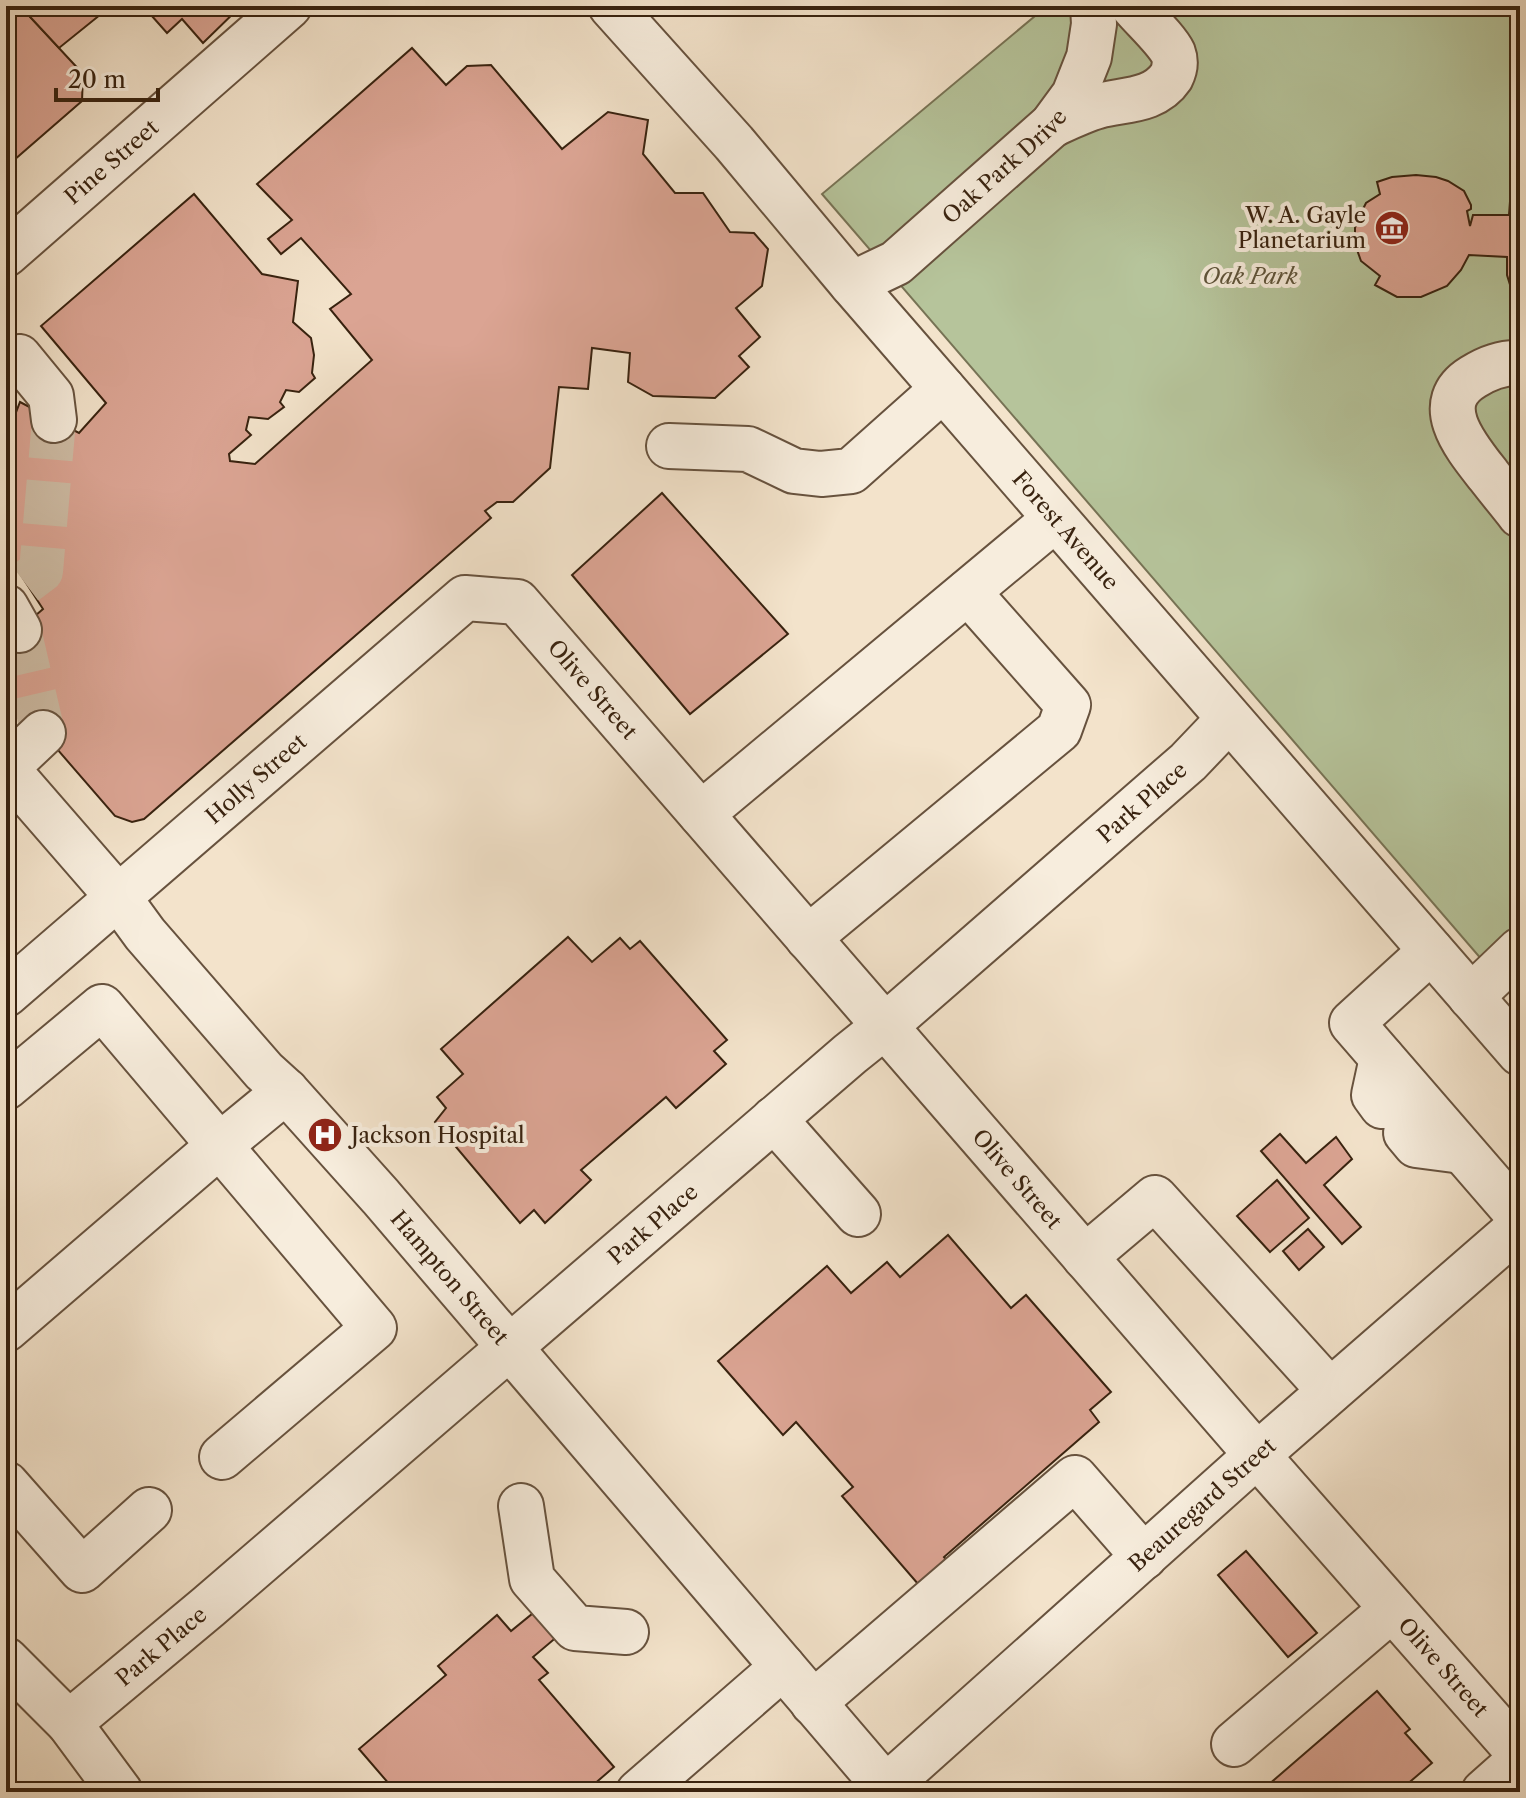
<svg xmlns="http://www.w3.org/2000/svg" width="1526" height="1798" font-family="'Libre Caslon Text',serif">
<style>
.green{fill:#b6c49b;stroke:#777355;stroke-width:2}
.building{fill:#dba493;stroke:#38220f;stroke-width:2}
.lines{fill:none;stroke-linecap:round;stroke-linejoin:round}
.minor-tunnel{stroke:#cebca5;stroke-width:44;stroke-dasharray:44 22;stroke-linecap:butt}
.minor-casing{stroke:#67523e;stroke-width:48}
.minor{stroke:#f7eddd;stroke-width:44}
.labels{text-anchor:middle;stroke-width:8;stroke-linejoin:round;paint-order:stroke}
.street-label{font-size:22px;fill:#38220f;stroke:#f7eddd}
.poi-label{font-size:22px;fill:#38220f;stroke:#f7eddd;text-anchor:end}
.park-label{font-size:22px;font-style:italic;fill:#5e5339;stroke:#f7eddd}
</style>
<rect width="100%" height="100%" fill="#f3e3cb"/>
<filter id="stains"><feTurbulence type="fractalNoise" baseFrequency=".0025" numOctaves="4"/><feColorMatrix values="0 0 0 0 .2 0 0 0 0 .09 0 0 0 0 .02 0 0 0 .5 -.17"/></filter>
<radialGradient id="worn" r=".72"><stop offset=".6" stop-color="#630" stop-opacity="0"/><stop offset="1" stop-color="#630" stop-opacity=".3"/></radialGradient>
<path class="green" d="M1047 6H1520V1004L822 194Z"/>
<g class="building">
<path d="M6 6H20L83 74 82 101 6 167Z"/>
<path d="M20 6H111L59 48Z"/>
<path d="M143 6H241L203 43 182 19 167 33Z"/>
<path d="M412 48 446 85 467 66 491 65 562 149 608 112 648 120 643 154 675 193H703L730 232 754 233 768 249 762 286 736 308 760 337 739 356 749 367 715 398 653 396 628 382 630 353 592 348 588 389 559 387 550 468 513 502H497L485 511 491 518 144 819 132 822 115 816 6 690V641L43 609 19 572 7 544V436L20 402 79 433 106 403 41 326 194 194 262 274 298 281 293 322 311 338 314 355 312 373 315 378 299 392 286 390 280 402 284 407 268 419 249 417 246 430 251 435 229 454 230 461 255 464 372 360 330 309 351 294 301 238 281 254 268 239 292 220 257 184Z"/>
<path d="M1416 175 1436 177 1448 181 1464 191 1471 205V209L1467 211 1470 226 1473 215H1509L1511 188 1520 177V296L1512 291 1507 275V257L1469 255 1461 270 1447 286 1421 297H1397L1375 285 1380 276 1361 261 1355 244V228L1360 215 1366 203 1380 194 1377 182 1392 177Z"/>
<path d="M662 493 788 634 690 714 572 575Z"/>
<path d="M568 937 592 962 620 938 630 949 640 941 727 1040 714 1051 726 1064 676 1108 666 1097 581 1170 591 1180 545 1223 534 1210 520 1223 435 1122 446 1108 437 1097 463 1074 441 1049Z"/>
<path d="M1280 1134 1306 1163 1336 1137 1352 1159 1324 1185 1361 1227 1342 1244 1261 1151Z"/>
<path d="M1277 1180 1309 1218 1270 1252 1237 1216Z"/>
<path d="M1308 1229 1324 1247 1299 1270 1283 1251Z"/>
<path d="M948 1235 1011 1308 1026 1295 1111 1392 1090 1410 1099 1422 944 1557 953 1568 925 1592 842 1496 853 1487 796 1422 783 1435 718 1361 827 1266 851 1293 887 1262 900 1277Z"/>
<path d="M1246 1551 1317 1633 1288 1657 1218 1575Z"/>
<path d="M543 1605 565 1630 533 1657 548 1673 539 1680 614 1767 585 1792H396L359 1749 446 1675 438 1666 497 1615 511 1631Z"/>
<path d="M1377 1691 1410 1729 1405 1733 1432 1763 1398 1792H1260Z"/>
</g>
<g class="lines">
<g class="minor-tunnel">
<path d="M25 583 41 571 54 420"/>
<path d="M19 630 43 733"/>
</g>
<g class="minor-casing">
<g id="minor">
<path id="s1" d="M611 6 734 143 852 284 1520 1053"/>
<path d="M1052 125C1067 118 1083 110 1098 106 1124 99 1154 102 1171 77 1175 69 1176 61 1173 53 1166 39 1144 19 1133 6"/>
<path id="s2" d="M6 254 289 6"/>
<path id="s3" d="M852 284 896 263 1052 125 1074 95 1089 57 1094 24 1093 6"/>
<path d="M19 357 51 396 54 420"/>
<path d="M1520 363C1503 362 1487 368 1473 377 1429 404 1467 448 1489 476 1499 489 1510 502 1520 515"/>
<path d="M669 446 748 449 794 471 821 474 851 471 943 389"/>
<path d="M6 607 19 630"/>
<path id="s4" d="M6 768 118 897 145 934 264 1071 286 1091 381 1197 890 1792"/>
<path d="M6 768 43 733"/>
<path d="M701 814 1055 519"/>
<path d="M808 938 1059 730 1068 705 968 592"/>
<path d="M1431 951 1352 1023 1520 1217"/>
<path id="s5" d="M6 994 465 598 517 602 1257 1455 1520 1754"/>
<path d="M1471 997 1520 950"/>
<path d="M1382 1058 1374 1095 1382 1106"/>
<path d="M6 1087 102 1007 374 1328 222 1457"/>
<path d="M774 1119 858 1214"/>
<path d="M1406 1133 1416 1145 1462 1151"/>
<path d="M1085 1257 1155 1198 1330 1391"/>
<path d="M6 1329 219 1146 286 1091"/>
<path d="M6 1484 82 1570 149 1510"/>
<path d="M521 1506 532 1579 575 1628 626 1632"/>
<path d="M6 1660 69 1723 120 1792"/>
<path d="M813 1703 1075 1478 1144 1557"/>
<path id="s6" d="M69 1723 208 1607 850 1054 885 1026 1188 762 1229 719"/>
<path d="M1234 1744 1392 1609"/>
<path id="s7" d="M886 1787 1257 1455 1520 1226"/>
<path d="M639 1792 783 1667"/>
<path d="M1484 1792 1520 1760"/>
</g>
</g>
<use href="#minor" class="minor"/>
</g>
<defs>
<g id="museum-disc" transform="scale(1.8)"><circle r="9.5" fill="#8f2418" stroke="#f7eddd"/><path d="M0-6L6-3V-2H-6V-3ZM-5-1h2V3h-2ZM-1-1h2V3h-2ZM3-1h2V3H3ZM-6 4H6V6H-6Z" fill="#fff"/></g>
<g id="hospital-disc" transform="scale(1.8)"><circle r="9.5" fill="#8f2418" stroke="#f7eddd"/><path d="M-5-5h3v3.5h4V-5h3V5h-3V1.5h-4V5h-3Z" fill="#fff"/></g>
</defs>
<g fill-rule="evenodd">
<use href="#museum-disc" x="1392" y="228"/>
<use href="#hospital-disc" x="325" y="1135"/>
</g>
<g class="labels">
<g class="street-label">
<text dy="8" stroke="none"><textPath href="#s2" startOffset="140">Pine Street</textPath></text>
<text dy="8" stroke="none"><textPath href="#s3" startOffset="194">Oak Park Drive</textPath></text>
<text dy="8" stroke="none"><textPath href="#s1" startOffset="694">Forest Avenue</textPath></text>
<text dy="8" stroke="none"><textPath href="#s5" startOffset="774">Olive Street</textPath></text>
<text dy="8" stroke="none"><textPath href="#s5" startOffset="330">Holly Street</textPath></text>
<text dy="8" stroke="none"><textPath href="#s6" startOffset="1414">Park Place</textPath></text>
<text dy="8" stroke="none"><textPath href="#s5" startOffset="1422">Olive Street</textPath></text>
<text dy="8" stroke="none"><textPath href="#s6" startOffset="768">Park Place</textPath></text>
<text dy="8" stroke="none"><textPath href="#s4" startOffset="676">Hampton Street</textPath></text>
<text dy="8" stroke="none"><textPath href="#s7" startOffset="424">Beauregard Street</textPath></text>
<text dy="8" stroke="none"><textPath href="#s6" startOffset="120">Park Place</textPath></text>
<text dy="8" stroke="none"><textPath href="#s5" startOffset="2070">Olive Street</textPath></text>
</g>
<g class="poi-label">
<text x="1366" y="223">W. A. Gayle<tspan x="1366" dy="25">Planetarium</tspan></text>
<text x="351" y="1143" text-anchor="start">Jackson Hospital</text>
</g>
<g class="park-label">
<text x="1250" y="284">Oak Park</text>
</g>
</g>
<rect width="1526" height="1798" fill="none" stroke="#f3e3cb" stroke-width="32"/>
<rect x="8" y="8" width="1510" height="1782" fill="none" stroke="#38220f" stroke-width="4"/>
<rect x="16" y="16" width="1494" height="1766" fill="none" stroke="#38220f" stroke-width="2"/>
<path d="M56 88v12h102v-12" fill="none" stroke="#38220f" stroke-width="4"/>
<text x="68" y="88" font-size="24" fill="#38220f" stroke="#f7eddd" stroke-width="6" paint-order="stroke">20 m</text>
<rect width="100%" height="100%" filter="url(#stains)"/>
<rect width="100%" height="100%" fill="url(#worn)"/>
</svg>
